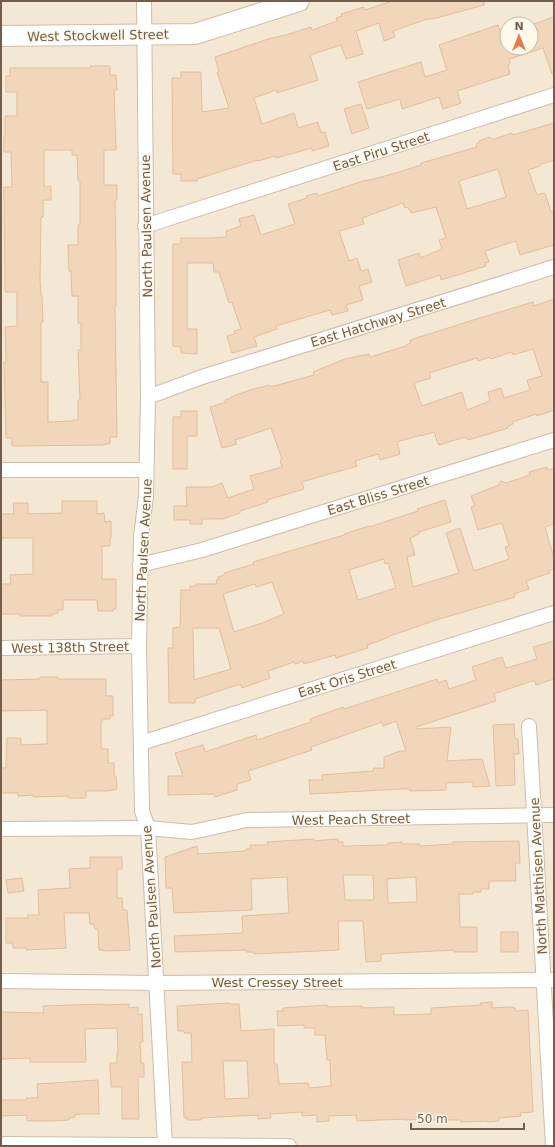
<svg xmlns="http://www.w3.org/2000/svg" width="555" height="1147" font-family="'DejaVu Sans',sans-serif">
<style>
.residential{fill:#f4e7d3;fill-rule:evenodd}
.building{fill:#f1d6bc;stroke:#e3be9d;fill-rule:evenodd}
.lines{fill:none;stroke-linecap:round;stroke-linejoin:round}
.street-casing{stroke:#cdbdab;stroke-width:16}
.secondary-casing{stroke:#d0bea8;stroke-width:22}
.street{stroke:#fff;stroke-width:14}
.secondary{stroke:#fff;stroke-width:20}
.labels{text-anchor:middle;stroke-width:3;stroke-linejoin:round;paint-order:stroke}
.street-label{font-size:13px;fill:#745d4a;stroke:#fff9eb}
</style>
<rect width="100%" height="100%" fill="#fcf5e4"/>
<path class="residential" d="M1 1H554V1146H1ZM507 24H531V48H507Z"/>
<g class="building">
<path d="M392 1H484V5L433 19H427L393 31 395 37 384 41 379 23 356 31 363 54 346 59 341 45 310 55 318 80 277 93 276 90 254 98 262 124 294 113 298 128 318 122 321 133 325 132 329 146 312 151V148L276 158 275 156 258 161V160L197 179V181H181V174H173L172 78H181V72H201L202 112 229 108 217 72H219L215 57 268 39 286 35 311 27 312 30 337 21 336 18 342 16 341 14 364 7 365 10Z"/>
<path d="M554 17V74H552L543 48 509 59 510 64 508 65 510 74 457 91 461 103 443 109 439 97 402 109 400 99 367 109 358 82 421 62 425 77 447 70 439 45 498 25 505 48H531V25Z"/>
<path d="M90 66H110V75H116L117 90H114L116 150H104V185H117V200H115L116 256V306H115L117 437H110V444H105V445L12 446V438H6L4 362H6L5 327 17 326V292H5L4 187H12L11 152H4V137H5V116H17V92H6V76H10V68H90ZM44 150H72V155H77L78 181H80V225H78V245H68L69 271H71L72 296H78V323H81V350H78L80 400H78V420H73V421L48 422V382H41V322H43L42 295H41L40 280 41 217H43V200H51V186L44 187Z"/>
<path d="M361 104 369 128 352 134 344 109Z"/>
<path d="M554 123V160L539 165 540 166 528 170 537 195 545 193 551 212 554 211V245L520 255 516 241 485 251 489 262 485 263 486 266 441 280 440 275 406 286 398 260 419 253 420 258 442 249 439 240 446 238 436 207 411 213 408 207 405 208 403 203 362 218 364 224 339 231 349 261 357 258 361 271 368 269 372 282 359 286 363 300 346 305 348 311 332 315 330 310 276 326 277 329 254 337 257 346 232 353 227 336 235 334 234 331 241 329 232 302 229 303 219 272H214L213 263H187V329H197V354L181 353V347L173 346V244H181V238H209L227 237 226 231 241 226 239 219 254 215 261 235 295 224 288 204 307 198 306 196 317 193 318 196 366 180V181L396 173 421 165V163L477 147 476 144 479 143V141L490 137 491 139H494L512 133 513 135ZM498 169 506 197 467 209 459 181Z"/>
<path d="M554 299V410L537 416 536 414 512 422 513 424 508 426V428L468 440 467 437 465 438V437L439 445V443L438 444 434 432 421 436V435L397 442 400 454 380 460 378 454 355 461 357 466 302 482 304 489 267 500 268 502 240 511V513L222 519H202V524H190V520H174V506H187L186 487H212L222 483 228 498 254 489 250 476 282 467 280 460 282 459 271 428 235 440 237 444 222 448 210 407 226 402 225 400 231 398V397L250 390 270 385 271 387 314 375 313 372 345 359 369 354 370 357 406 346V345L411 343 410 340 470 321 533 302 534 306ZM533 349 542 376 527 380 530 390 504 398 501 388 488 392 490 401 467 410 462 392 422 406 414 383 431 378 429 373 477 358 478 361 490 357 491 359 512 352 513 355Z"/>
<path d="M181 411H197V436H187V469H173V417H181Z"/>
<path d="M547 467 548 470 554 468V524L545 527 554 558V569L549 571 550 573 526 581 529 589 514 594 515 597 436 620 387 637V638L367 645 368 648 336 658 335 655 304 664 303 661 295 664 294 662 268 671 270 678 242 688 241 685H237L195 699V703H169L168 648H173V628L180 627 181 590H190V586H196V584H217L216 580 219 579 218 577 224 575V573L254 564 253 562 344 535V534L369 526V527L418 511 417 509 445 500 451 522 419 532V534L410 538 415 555 407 557 413 587 459 573 446 533 460 528 474 571 509 559 505 547 509 546 502 523 478 530 471 507 475 506 471 496 499 485 501 481 506 483 530 475 529 472ZM384 559 385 564 388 563 396 588 358 600 349 570ZM272 582 284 614 262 623 234 632 223 594 255 584 256 587ZM193 628H219L231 669 194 680Z"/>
<path d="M62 501H97V514L104 513 105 522 111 521V538H110V546H102V579H116V609H113V611H98L97 600H63V610H58V613L52 614V616H20V614H1V584H11L10 575 33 574V538H1V514H14L13 503H28V514L62 513Z"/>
<path d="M554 641V679L536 685 535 681H532L494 694 496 701 416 727V729L451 727 447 761 482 759 490 786 473 787V782L446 783V790L410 791V789H402L310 794 309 780H323L322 775 373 771 374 768H384V757L400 751H406L396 721 383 726 382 722 311 747 312 750 248 771 251 780 237 784V790L215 797 214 794 168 795V776H183L175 753 203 745 205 752 256 735 257 740 311 722 310 719 343 707 344 709 437 679 438 683 446 680 449 689 476 680 472 667 502 657 506 668 537 659 533 647Z"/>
<path d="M40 677H58V679H106V696H113V716H110V719H102V722H101V749H108V763H114V776H116L117 789 108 791H86V798H68V796L33 797V795L18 796V793H1V768H6L7 738H21V745L47 744V710L1 711V680L40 679Z"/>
<path d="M514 724 515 739H518L519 754H514L515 785 496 786 493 725Z"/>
<path d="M314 839V841L338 839V842H343V846L388 845V843L402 842V844H420V846L453 844V842L519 841 520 863H515L516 881H489V889H481V892H473V894H459L460 927H477V952H454V950L381 954V961L366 962 363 921H338L339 950 254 954V952H246V950L175 952 174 936 243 933 242 916 289 913 287 877 251 879 252 910 174 913 172 888H166L165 857 197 846 198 854 246 851V849H251L250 845H268L267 842ZM343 875H373L374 900H345ZM416 877 417 902 388 903 387 879Z"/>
<path d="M90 857H122V869H117V898H122L123 910H127L130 950 103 951V950H99L98 929H95L94 924H90L89 913H64L66 948 26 950V948H13V943H6V918H28V915H39L38 890 70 888 69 869 90 868Z"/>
<path d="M22 878 24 891 8 893 6 880Z"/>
<rect x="501" y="932" width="17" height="20"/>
<path d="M492 1002V1008L512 1007 515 1008V1011L528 1010 533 1112 520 1113 521 1116 499 1118V1121L487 1122V1121L461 1122V1120H430V1119L404 1120V1119L357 1121 356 1115 329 1116V1121L317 1122V1115L302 1116V1112L270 1114 271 1118 258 1119V1115L201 1118V1120H187V1117L184 1118 182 1062H192L191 1033H184V1031H178L177 1006 229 1003V1004H239L241 1031 274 1029V1064H277L279 1084 308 1083 309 1088 331 1086 330 1060H327L325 1035H315V1028H304V1025L278 1026 277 1011H283V1008L327 1005V1007L362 1006V1008L394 1007V1015L431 1014V1008L481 1005 480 1003ZM223 1061H247L249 1098 225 1099Z"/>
<path d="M104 1004V1005L129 1004V1008L138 1007V1015L142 1014 143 1042H140L141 1063H144V1077H138L139 1119H122V1087H111L110 1063H117V1053H118L117 1028 85 1029 86 1062H30V1058L1 1059V1012L44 1013 43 1006Z"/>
<path d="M98 1080 99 1114H82L75 1115V1117L69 1118V1120L50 1121H27V1115L1 1116V1100H26V1098H38L37 1084Z"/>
</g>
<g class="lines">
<g class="street-casing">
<g id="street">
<path d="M144 1 148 397 146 496 141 537 139 646 142 811 148 828 165 1146"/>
<path d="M145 226 554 95"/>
<path d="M148 397 202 377 554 267"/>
<path d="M1 470H146"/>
<path d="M140 565 202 550 554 440"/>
<path d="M1 648 139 646"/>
<path d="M529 726 553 1146"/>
<path d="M141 743 554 613"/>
<path d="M1 829 148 828 192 832 247 820 554 815"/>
<path d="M1 981 157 983 554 980"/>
<path d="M1 1144 289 1146"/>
</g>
</g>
<g class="secondary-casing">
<path id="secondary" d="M1 36 195 34 299 1"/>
</g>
<use href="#street" class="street"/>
<use href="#secondary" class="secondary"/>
</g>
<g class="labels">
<g class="street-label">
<text transform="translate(98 35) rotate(-1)" y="5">West Stockwell Street</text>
<text transform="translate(381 151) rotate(-18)" y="5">East Piru Street</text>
<text transform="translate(146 226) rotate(-91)" y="5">North Paulsen Avenue</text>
<text transform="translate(378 322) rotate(-17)" y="5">East Hatchway Street</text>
<text transform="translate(378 495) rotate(-17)" y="5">East Bliss Street</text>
<text transform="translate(143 550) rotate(-87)" y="5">North Paulsen Avenue</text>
<text transform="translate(70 647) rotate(-1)" y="5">West 138th Street</text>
<text transform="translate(347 678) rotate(-17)" y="5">East Oris Street</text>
<text transform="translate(351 819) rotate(-1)" y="5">West Peach Street</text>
<text transform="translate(538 876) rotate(-93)" y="5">North Matthisen Avenue</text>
<text transform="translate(151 897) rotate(-94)" y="5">North Paulsen Avenue</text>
<text x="277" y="987">West Cressey Street</text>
</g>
</g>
<rect width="555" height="1147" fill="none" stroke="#745d4a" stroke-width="4"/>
<g transform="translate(519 36)"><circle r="19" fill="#fff9eb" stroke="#c7bbab"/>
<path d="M0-3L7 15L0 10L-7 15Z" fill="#e57b4b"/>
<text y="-6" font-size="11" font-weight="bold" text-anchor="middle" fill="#745d4a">N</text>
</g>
<path d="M411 1123v6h113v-6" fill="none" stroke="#745d4a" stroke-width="2"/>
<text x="417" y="1123" font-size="12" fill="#745d4a" stroke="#fff9eb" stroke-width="3" paint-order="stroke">50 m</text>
</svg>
